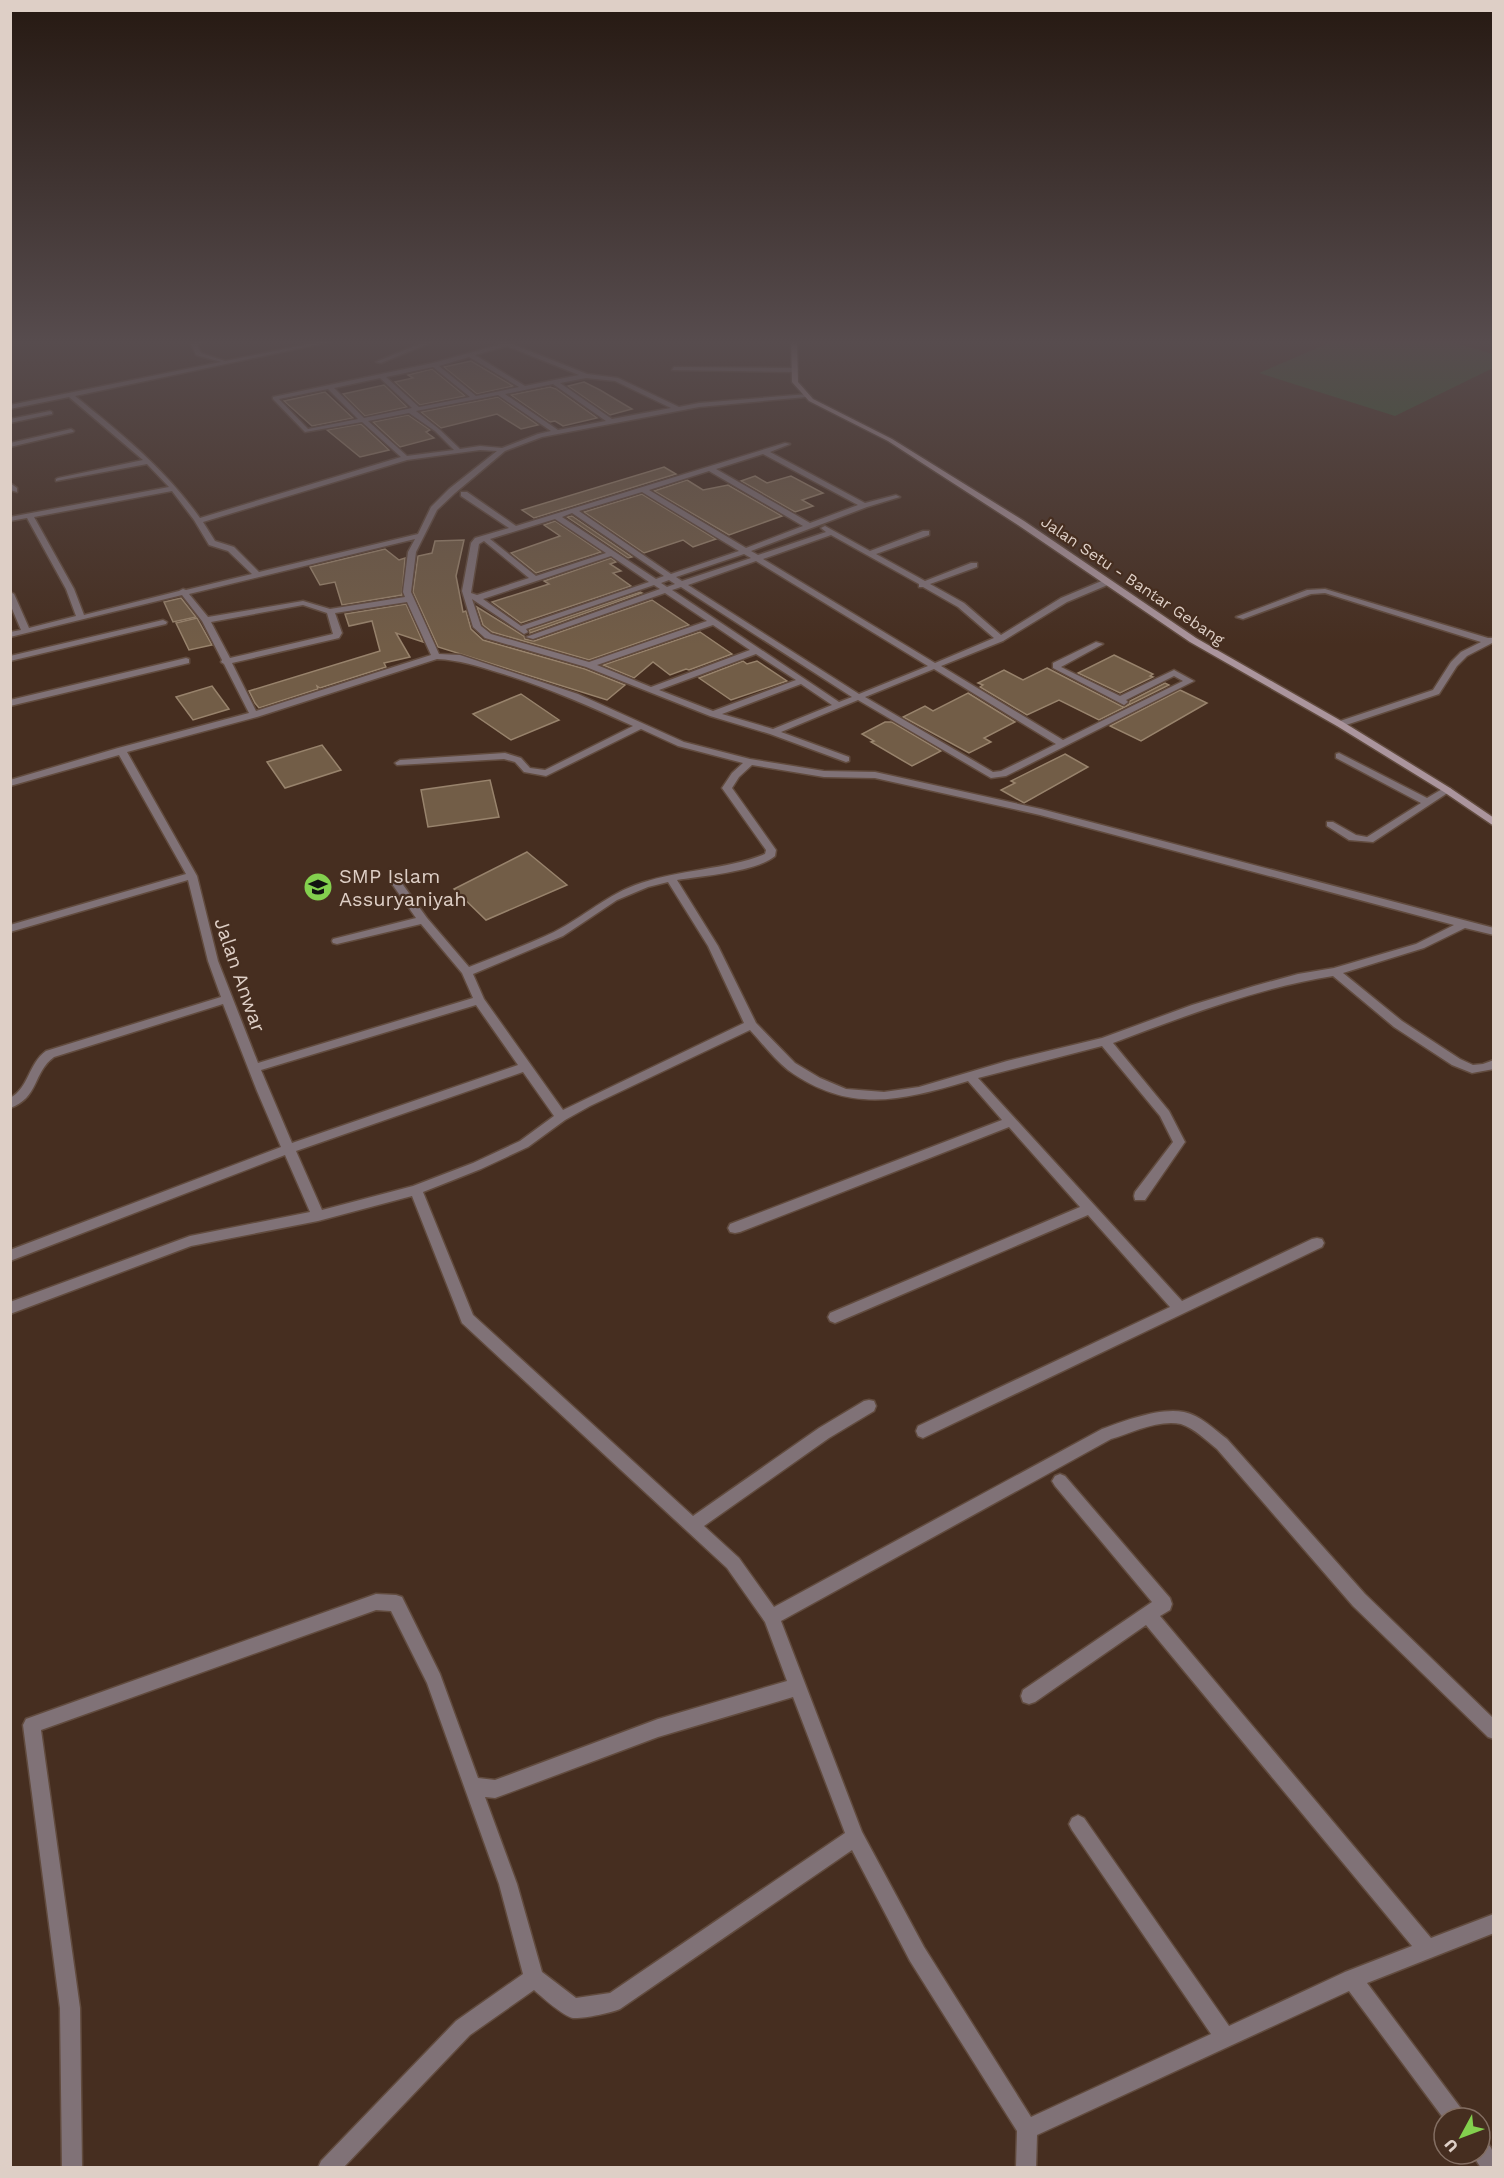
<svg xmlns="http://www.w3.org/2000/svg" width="1504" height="2178" font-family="'Work Sans',sans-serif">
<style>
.green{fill:#345a31}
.building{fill:#725d47;stroke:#98836c;stroke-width:1.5}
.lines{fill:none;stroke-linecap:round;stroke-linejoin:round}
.service-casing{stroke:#614b3e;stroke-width:3}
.minor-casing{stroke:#614b3e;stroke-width:3}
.secondary-casing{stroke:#614b3e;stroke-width:3}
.service{fill:#807277;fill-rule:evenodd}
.minor{fill:#807277;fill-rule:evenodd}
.secondary{fill:#ab959d;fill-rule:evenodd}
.labels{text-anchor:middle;stroke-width:4.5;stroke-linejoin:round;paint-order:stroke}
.far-street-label{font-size:16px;fill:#decfc6;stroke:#462e20}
.poi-label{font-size:20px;fill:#decfc6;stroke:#462e20;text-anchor:start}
.street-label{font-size:20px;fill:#decfc6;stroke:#462e20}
</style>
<rect width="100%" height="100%" fill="#462e20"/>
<path class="green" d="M1336 340H1444L1493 354V368L1395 416 1259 373Z"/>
<g class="building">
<path d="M471 361 513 386 477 394 444 367Z"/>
<path d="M432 369 465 396 420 405 395 382 413 378 408 375Z"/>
<path d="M584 382 600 390 632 409 610 415 568 386Z"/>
<path d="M384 385 407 407 365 416 343 394Z"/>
<path d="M550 387 556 389 597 418 563 426 555 421 550 422 511 395Z"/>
<path d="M325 392 353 418 312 426 284 401Z"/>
<path d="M498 397 538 425 521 429 497 414 441 428 421 412Z"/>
<path d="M408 415 430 430 426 432 434 438 400 447 373 422Z"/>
<path d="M361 424 389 450 360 457 327 430Z"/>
<path d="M664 467 676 474 534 518 522 510Z"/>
<path d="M755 476 767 483 791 476 823 493 802 500 813 506 795 512 741 481Z"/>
<path d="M687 480 703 490 728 485 782 516 729 535 654 491Z"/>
<path d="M642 494 716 539 693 547 683 540 644 553 584 512Z"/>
<path d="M572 516 632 557 628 558 567 517Z"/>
<path d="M555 521 601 552 536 573 511 553 560 536 544 525Z"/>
<path d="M464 540 456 576 463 612 466 611 471 629 483 640 585 669 625 685 607 700 438 647 413 592 418 556 432 553 435 541Z"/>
<path d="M385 549 399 560 405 558 402 595 342 605 335 582 320 585 310 567Z"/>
<path d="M611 558 616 562 610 564 621 571 613 573 631 586 521 623 492 602 549 584 544 581Z"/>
<path d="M640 592 642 593 530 633 529 630Z"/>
<path d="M181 598 196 617 173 622 164 602Z"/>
<path d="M652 600 689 625 589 660 492 632 483 625 477 607 524 636 525 639 534 641Z"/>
<path d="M406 604 423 642 396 633 410 657 384 663 386 667 320 688 317 686 318 689 259 708 255 703 249 691 380 651 372 621 349 626 345 614Z"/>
<path d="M197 618 212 645 189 650 176 623Z"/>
<path d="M700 632 732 654 689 670 686 669 670 675 653 662 634 678 603 665Z"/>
<path d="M1114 655 1153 674 1150 676 1153 677 1120 693 1078 673Z"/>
<path d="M743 661 747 664 757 661 787 681 731 700 699 678Z"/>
<path d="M1047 668 1123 707 1129 704 1130 701 1165 683 1169 685 1099 720 1059 700 1027 715 980 687 983 685 978 683 1004 670 1023 680Z"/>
<path d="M212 686 229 709 193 720 176 697Z"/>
<path d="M1180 690 1207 703 1141 741 1110 726Z"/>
<path d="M968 693 1015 722 984 738 991 742 969 753 903 717 925 706 933 711Z"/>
<path d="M521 694 559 720 511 740 473 714Z"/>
<path d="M885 722H892L941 751 912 766 871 742 874 741 862 734Z"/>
<path d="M322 745 341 770 285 788 267 762Z"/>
<path d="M1065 754 1088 767 1024 803 1001 790 1015 783 1011 781Z"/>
<path d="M490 780 499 817 428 827 421 790Z"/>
<path d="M527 852 567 885 486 920 454 889Z"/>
</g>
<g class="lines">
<g class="service-casing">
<g id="service">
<path d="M199 340H206L197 345 201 353 225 361V363L196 355 191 344Z"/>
<path d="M423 340H429L430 343 381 363 376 362 424 342Z"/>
<path d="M1339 753 1427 798 1444 788H1450L1452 790 1373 842 1349 840 1327 826V822H1333L1356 835 1367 837 1421 803 1336 758V754Z"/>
</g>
</g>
<g class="minor-casing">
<g id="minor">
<path d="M328 340H338L75 396C123 435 165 469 200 518L401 457 362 422 305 432 273 399V397L433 363 502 344 499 342 502 340 587 374 618 378 679 407 699 403 808 394 809 395 806 397 699 407 542 437 505 451 455 493 437 510 416 552 411 592 439 654 460 655 578 694 684 742 750 759 824 771 875 772 1041 809 1494 928V935L1465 928 1424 948 1343 973 1402 1021 1460 1059 1473 1065 1483 1064 1494 1060V1069L1472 1073 1452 1065 1394 1027 1333 976C1257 988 1185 1016 1113 1043L1169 1111 1185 1142 1145 1200H1135L1134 1196 1135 1192 1173 1142 1160 1116 1102 1046 978 1078 1182 1301 1312 1239 1317 1238 1322 1239 1324 1243 1322 1247 923 1438 918 1436 916 1431 918 1426 1170 1307 1088 1215 840 1321 835 1323 830 1321 828 1317 830 1313 1080 1207 1009 1127 740 1232 735 1233 730 1232 728 1228 730 1224 1002 1120 968 1081C901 1101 849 1114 788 1070 774 1059 762 1043 750 1030L590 1106 565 1120 528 1147 481 1169 423 1192 473 1315 693 1516 819 1428 864 1401 869 1400 874 1401 876 1406 874 1411 829 1438 704 1526 739 1558 774 1607 1102 1429C1124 1421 1160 1407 1184 1412 1200 1415 1215 1430 1227 1439L1365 1594 1494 1719V1739L1488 1737 1353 1606 1217 1449C1207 1441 1194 1428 1181 1424 1159 1419 1131 1433 1111 1439L781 1621 862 1832 924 1947 1031 2117 1211 2034 1072 1830 1069 1824 1072 1818 1078 1815 1084 1818 1229 2026 1345 1972 1412 1946 1146 1625 1035 1702 1029 1704 1023 1702 1021 1696 1023 1690 1152 1602 1055 1486 1052 1481 1055 1476 1060 1474 1065 1476 1170 1598 1172 1604 1170 1610 1160 1616 1431 1938 1494 1914V1933L1367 1983 1463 2111 1466 2118 1444 2119 1349 1991 1037 2135 1036 2168H1016L1017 2131 910 1961 852 1850 620 2009C610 2013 583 2019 573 2018 563 2016 542 1997 534 1990L470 2035 343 2168H318L321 2161 456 2021 523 1974 499 1884 427 1683 391 1611 376 1610 41 1730 80 2008 82 2168H62L60 2008 23 1725 26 1719 376 1594 396 1595 402 1597 440 1674 478 1778 495 1780 658 1719 787 1681 765 1622 727 1568 462 1323 412 1196 318 1221 191 1246 10 1314V1302L190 1236 310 1212 285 1155 10 1261V1250L281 1147 257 1091 223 1004 54 1057C33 1072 39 1098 10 1108V1098C29 1088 28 1064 46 1051L221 997 208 961 188 880 10 932V925L186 874 119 755 10 786V780L118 748 249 713 224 664 221 662 222 660 202 621 182 595 10 637V632L21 630 10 604V592L14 594 29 628 76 616 66 589 27 518 10 521V517L169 487 147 464 56 481V479L58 478 143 460 69 397 10 409V405ZM507 346 579 375 525 386 475 355ZM469 357 519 387 476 396 439 366ZM433 367 470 397 419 407 386 377ZM380 378 412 408 364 418 334 388ZM586 378 615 381 671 408 612 419 560 383ZM553 384 606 421 558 430 505 394ZM328 389 358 419 308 429 279 399ZM498 395 551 431 538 434 502 448 480 446 460 449 439 429 416 411ZM409 413 435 431 454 450 407 456 368 421ZM480 450 497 451 449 489 431 507 418 534 259 572 234 547 215 541 203 522 407 460ZM172 491 194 520 209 545 228 551 252 574 186 590 183 589 179 591 84 615 74 589 34 517ZM415 539 408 552 403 592 405 597 330 609 303 601 208 617 189 594ZM407 602 431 655 256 711 232 663 339 638 342 633 335 613ZM303 605 327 613 333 634 230 658 211 622ZM437 659C459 660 478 666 500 673 546 687 589 706 633 726L545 770 530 768 521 758 505 753 400 760 395 763 397 765 504 759 515 762 524 772 546 776 641 729 678 746 743 763 732 773 722 788 766 850 765 854C725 870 681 869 641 883 607 894 584 917 554 932 526 945 497 956 469 967L427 918 401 882H393L392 884 416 918 333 939 332 941 333 943 337 944 421 924 462 973 473 998 258 1063 218 961 197 876 127 752 257 717ZM752 765 824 777 875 778 1040 815 1454 925 1416 944 1334 968 1298 974 1254 986 1192 1005 1102 1038 1007 1061 919 1087 884 1092 846 1089 820 1078 795 1063 756 1023 718 946 677 880C702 876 756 872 775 856L776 850 732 788 739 777ZM668 882 708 946 744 1023 563 1110 484 999 473 974 563 936 617 900 648 887ZM476 1005 518 1065 292 1143 261 1070ZM523 1072 554 1116 520 1141 473 1163 413 1186 322 1210 296 1151ZM793 1697 845 1833 610 1993 576 1998 542 1972 517 1884 485 1797 495 1798 658 1737Z"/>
<path d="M674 367 795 368 798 370 795 372 672 370Z"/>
<path d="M50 411 52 412V414L10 423V419Z"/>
<path d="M71 429 74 431 73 432 10 447V443Z"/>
<path d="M785 443 790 444 770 452 865 503 896 495 900 497 867 507 751 551 758 555 826 532 821 528 825 526 870 551 923 531H929V535L876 554 925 581 971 563H977V567L930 584 964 603 1001 635 1061 598 1104 580H1110V584L1067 602 1003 641 941 666 1063 740 1183 681 1174 676 1126 700 1128 702 1124 705 1053 668V663L1096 642 1103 644 1061 667 1120 696 1174 670 1194 681 1006 776 991 778 858 700 781 732 849 757V761L846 762 770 734 710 716 586 667 485 638 473 627 462 591 471 543 475 538 509 528 461 496V492H467L516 526ZM763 454 858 505 810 523 716 469ZM709 471 803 526 746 548 649 490ZM642 492 739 551 671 574 579 511ZM572 513 664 576 656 579 562 517ZM555 519 606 553 536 576 490 539ZM831 535 919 584V587H923L958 607 994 638 935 663 763 559ZM484 541 529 578 477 595 471 593 479 544ZM744 554 751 558 682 581 676 577ZM611 556 649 582 521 626 483 599ZM756 561 928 666 859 694 688 585ZM669 580 675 584 667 587 661 583ZM654 585 660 589 526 637 533 639 665 593 707 621 589 662 491 634 481 626 472 599 524 634 528 632 526 629ZM681 587 852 697 839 702 672 590ZM713 625 750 650 651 687 597 665ZM756 654 796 680 713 711 659 690ZM934 669 1056 744 1001 771 993 772 865 697ZM801 684 832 705 773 729 722 714Z"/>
<path d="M10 483 17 488V492L10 490Z"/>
<path d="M1325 589 1488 638H1494V642L1467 656 1457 666 1439 694 1343 726H1337V722L1433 690 1451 662 1461 652 1481 642 1325 593 1311 594 1243 619 1236 617 1307 590Z"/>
<path d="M163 620 167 622 166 624 10 661V656Z"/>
<path d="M186 658 189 659V663L10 706V700Z"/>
<path d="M1480 2139C1494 2145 1494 2154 1494 2168H1481L1472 2154H1480Z"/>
</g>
</g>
<g class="secondary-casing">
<path id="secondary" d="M791 340H797L798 382 813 399 892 439 1024 521 1196 638 1343 722 1450 788 1494 818V826L1444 792 1337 726 1190 642 1018 525 888 441 809 401 792 382Z"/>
</g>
<use href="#service" class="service"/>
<use href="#minor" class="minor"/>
<use href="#secondary" class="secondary"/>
</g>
<linearGradient id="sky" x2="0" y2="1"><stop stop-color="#261912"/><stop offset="0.53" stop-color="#574c4e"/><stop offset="1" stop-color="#574c4e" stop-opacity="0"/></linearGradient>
<rect width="1504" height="645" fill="url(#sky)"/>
<defs>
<g id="school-disc" transform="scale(1.5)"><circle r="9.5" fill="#83d04e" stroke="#462e20"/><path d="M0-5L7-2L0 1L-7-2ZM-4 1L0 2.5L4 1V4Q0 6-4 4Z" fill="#111"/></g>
</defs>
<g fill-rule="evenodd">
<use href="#school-disc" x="318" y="887"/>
</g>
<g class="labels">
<g class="far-street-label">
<text transform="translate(1133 580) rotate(34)" y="6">Jalan Setu - Bantar Gebang</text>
</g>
<g class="poi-label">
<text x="339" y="883">SMP Islam<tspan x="339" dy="23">Assuryaniyah</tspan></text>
</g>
<g class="street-label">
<text transform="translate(240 975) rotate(71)" y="7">Jalan Anwar</text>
</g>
</g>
<rect width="1504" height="2178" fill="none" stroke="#decfc6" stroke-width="24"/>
<g transform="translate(1462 2136) rotate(229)"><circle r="28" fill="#462e20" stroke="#836e62" stroke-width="1.5"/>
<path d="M0-4.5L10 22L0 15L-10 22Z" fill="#83d04e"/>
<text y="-9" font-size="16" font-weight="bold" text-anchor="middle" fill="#decfc6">U</text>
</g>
</svg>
